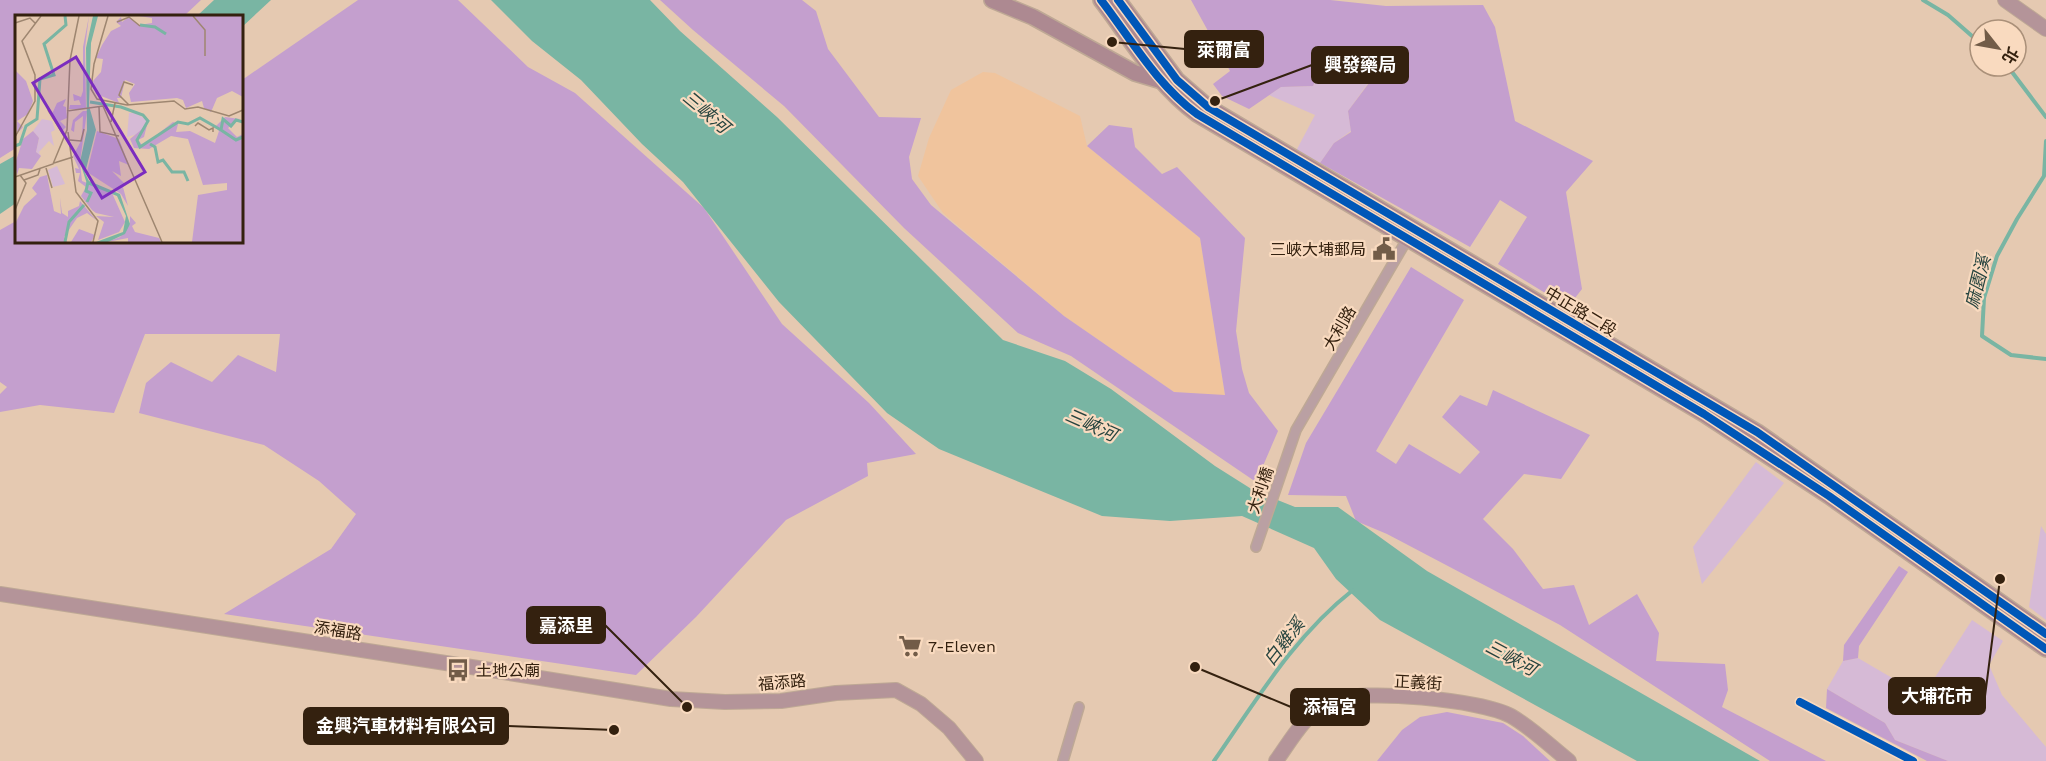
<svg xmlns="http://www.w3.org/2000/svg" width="2046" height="761" font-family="'Work Sans','Noto Sans TC',sans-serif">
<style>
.built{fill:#f0c49d}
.green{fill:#d6bad6}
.forest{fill:#c49fce}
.water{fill:#79b5a3}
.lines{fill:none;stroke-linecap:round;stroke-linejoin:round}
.stream{stroke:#79b5a3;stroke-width:4}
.street-casing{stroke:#bea895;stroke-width:12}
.secondary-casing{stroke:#bea895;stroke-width:16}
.primary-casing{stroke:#bea895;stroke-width:18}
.street{stroke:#baa0a3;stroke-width:9}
.secondary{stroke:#b49499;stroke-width:14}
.primary{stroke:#ad8991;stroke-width:15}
.cycleway-casing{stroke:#f9dabf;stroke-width:11}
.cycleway{stroke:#0057b8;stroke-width:8}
.labels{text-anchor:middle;stroke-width:4.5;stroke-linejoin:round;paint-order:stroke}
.poi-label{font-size:16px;fill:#34210f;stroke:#f9dabf;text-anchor:start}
.street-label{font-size:16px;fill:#34210f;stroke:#f9dabf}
.water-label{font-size:18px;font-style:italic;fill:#26443f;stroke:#f9dabf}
.inset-river{fill:none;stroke:#79b5a3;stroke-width:3}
.inset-road{fill:none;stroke:#9e8670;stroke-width:1.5}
.view{fill:#7b2cbf;fill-opacity:0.15;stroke:#7b2cbf;stroke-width:3}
.inset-edge{fill:none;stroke:#34210f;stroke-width:3}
.leader{fill:none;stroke:#34210f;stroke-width:2}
.callout-dot{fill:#34210f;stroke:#f9dabf;stroke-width:2}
.callout{fill:#34210f;stroke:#34210f;stroke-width:2}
.callout-label{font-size:18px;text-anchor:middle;font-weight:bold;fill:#fff}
</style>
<rect width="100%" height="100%" fill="#e5c9b1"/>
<path class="built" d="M983 72 995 73 1080 116 1087 146 1200 238 1225 396 1174 392 1064 316 943 213 918 176 929 138 951 90Z"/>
<g class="green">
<path d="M1328 56 1369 82 1348 111 1351 131 1334 143 1320 163 1296 151 1315 115 1269 95 1281 87 1313 86Z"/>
<path d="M1756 462 1784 483 1702 584 1693 547Z"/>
<path d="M2041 526 2046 534V620L2029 607Z"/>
<path d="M1972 620 2003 641 1989 665 2002 695 2046 747V761H1948L1895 740 1885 723 1827 689 1843 661 1858 658 1923 696Z"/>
</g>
<g class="forest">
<path d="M0 0H201L184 16H16V148L0 158Z"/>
<path d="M358 0H458L528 67 575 93 704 208 782 324 869 403 916 454 867 463 868 476 786 520 696 617 636 675 224 614 331 549 356 514 319 481 264 445 139 413 146 383 171 362 212 382 238 355 276 372 280 334H145L114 413 40 405 0 412V394L7 387 0 382V230L16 221V242H242V80Z"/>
<path d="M660 0H802L816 11 828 49 879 117 921 118 909 157 912 179 931 205 1064 316 1174 392 1225 395 1200 238 1087 146 1109 125 1132 128 1135 147 1162 174 1177 167 1245 238 1236 331 1242 369 1249 393 1278 431 1256 482 1071 356 1018 333 904 228 784 106 693 30Z"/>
<path d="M1191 0H1330L1386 6 1483 5 1495 27 1515 121 1593 161 1566 192 1582 289 1568 307 1498 264 1527 217 1500 200 1470 247 1320 163 1334 143 1351 132 1348 111 1369 83 1328 56 1313 86 1281 87 1249 109 1222 96 1213 84 1230 71Z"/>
<path d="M1411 267 1464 300 1376 451 1396 464 1409 444 1460 474 1480 452 1442 417 1460 395 1487 406 1493 390 1590 435 1561 479 1524 474 1483 519 1513 549 1543 589 1574 585 1589 625 1637 594 1659 633 1656 661 1725 664 1728 690 1722 707 1826 761H1770L1560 625 1387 534 1356 521 1346 496 1288 495 1306 443Z"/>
<path d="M1899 566 1908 572 1859 646 1858 658 1843 661 1844 645Z"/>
<path d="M1827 689 1885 723 1895 740 1948 761H1927L1826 708Z"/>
<path d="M1447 712 1503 723 1523 736 1550 761H1377L1402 730 1420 717Z"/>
</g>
<g class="water">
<path d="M214 0H271L242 27V16H197Z"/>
<path d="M491 0H650L680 31 777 117 1003 340 1065 361 1111 389 1215 466 1253 490 1295 507H1338L1427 571 1760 761H1637L1380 620 1336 579 1314 548 1242 516 1170 521 1102 516 939 449 887 413 779 302 683 182 642 144 581 80 532 41Z"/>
<path d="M16 155V203L0 214V164Z"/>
</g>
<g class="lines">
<g class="stream">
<path d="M1923 0 1948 15 1980 43"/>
<path d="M2005 66 2012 72 2046 117"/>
<path d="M2046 141 2044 176 2017 219 1997 256 1984 298 1982 336 2011 355 2046 359"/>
<path d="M1214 761C1256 701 1294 636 1353 590"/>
</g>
<g class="street-casing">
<g id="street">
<path d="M1256 547 1296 430 1409 236"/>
<path d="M1063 761 1079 707"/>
</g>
</g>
<g class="secondary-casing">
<g id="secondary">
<path d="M2005 0 2046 29"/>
<path d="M0 594 478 668 671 699 725 702 781 701 836 693 896 690 921 704 949 728 976 761"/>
<path d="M1276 761C1291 740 1307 711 1331 701 1361 688 1483 700 1511 716 1532 728 1550 746 1569 761"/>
</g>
</g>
<g class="primary-casing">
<g id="primary">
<path d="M992 0 1033 17 1135 73 1162 81"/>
<path d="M1101 0C1131 39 1157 85 1197 114L1704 414 1829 496 2046 649"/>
<path d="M1118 0 1177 80 1208 107 1757 432 2046 634"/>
</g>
</g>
<use href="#street" class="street"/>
<use href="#secondary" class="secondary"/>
<use href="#primary" class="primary"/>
<g class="cycleway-casing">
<g id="cycleway">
<path d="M1101 0C1131 39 1157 85 1197 114L1704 414 1829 496 2046 649"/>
<path d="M1118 0 1177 80 1208 107 1757 432 2046 634"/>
<path d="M1800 702 1913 761"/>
</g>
</g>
<use href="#cycleway" class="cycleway"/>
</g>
<defs>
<g id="civic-bare" transform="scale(1.8)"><path d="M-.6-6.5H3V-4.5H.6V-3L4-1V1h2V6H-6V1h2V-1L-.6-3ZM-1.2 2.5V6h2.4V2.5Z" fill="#725c48" stroke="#f9dabf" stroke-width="2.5" paint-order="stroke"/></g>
<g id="supermarket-bare" transform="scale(1.8)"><path d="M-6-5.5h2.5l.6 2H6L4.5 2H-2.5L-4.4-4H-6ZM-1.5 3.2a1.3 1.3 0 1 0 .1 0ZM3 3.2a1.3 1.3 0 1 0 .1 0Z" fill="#725c48" stroke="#f9dabf" stroke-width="2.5" paint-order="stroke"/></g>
<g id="bus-bare" transform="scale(1.8)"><path d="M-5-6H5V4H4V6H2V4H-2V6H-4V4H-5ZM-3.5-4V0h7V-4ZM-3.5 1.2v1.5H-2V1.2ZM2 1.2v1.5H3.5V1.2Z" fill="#725c48" stroke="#f9dabf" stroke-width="2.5" paint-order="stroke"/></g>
</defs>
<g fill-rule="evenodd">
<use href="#civic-bare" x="1384" y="249"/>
<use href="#supermarket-bare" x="910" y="646"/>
<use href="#bus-bare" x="458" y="670"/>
</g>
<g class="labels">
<g class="poi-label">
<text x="1366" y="255" text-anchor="end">三峽大埔郵局</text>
<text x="928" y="652">7-Eleven</text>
<text x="476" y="676">土地公廟</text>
</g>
<g class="street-label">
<text transform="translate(1581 311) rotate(31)" y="6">中正路二段</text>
<text transform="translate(1339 328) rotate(-60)" y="6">大利路</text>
<text transform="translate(1260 490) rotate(-71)" y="6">大利橋</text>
<text transform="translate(338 630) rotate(9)" y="6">添福路</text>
<text transform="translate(782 682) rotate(-5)" y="6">福添路</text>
<text transform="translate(1418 682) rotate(3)" y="6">正義街</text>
</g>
<g class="water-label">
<text transform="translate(706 112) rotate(40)" y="6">三峽河</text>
<text transform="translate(1978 282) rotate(-76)" y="6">麻園溪</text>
<text transform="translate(1091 425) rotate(24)" y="6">三峽河</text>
<text transform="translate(1284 642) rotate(-52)" y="6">白雞溪</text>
<text transform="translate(1511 658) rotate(28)" y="6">三峽河</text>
</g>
</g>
<g transform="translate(15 15)">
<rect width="228" height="228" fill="#e5c9b1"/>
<path d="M114 98H121L133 106 126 118 112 122ZM27 104 37 106 40 115 36 117 39 131 34 126 24 137 26 141 21 137 24 123 18 116ZM42 151 50 169 38 172 33 155Z" fill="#d6bad6"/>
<path d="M74 1 70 33 71 94H54L55 90H66L64 85 59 86 58 79 66 82 68 76V32ZM124 1H228V82L217 76 202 83 196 97 189 93 187 86 171 93 168 85 162 83 116 87 114 78 120 69 110 65 106 83H102L104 88 81 79 78 66 86 57 88 44 81 43 87 30 96 16 106 11 101 7 106 2 107 7 114 2 124 10 137 8V3ZM0 55 11 66 18 86 13 99 2 106 8 112 2 119ZM51 84 48 91 51 92 52 103 45 106 51 112 47 116 37 99 42 88ZM68 96H72L65 147 67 166 97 178 110 207 104 217 83 225 89 207 81 201 99 202 81 198 77 195 85 192 77 195 66 181 71 172 63 166 65 158H61L60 153 64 154 58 141 67 124 68 101 60 107 59 117 56 115 58 105ZM210 102 225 104 213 113 222 122 228 119V227H177L183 180 212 175V168L188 170 173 124 156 121 134 134 119 133 115 124 132 110 129 122 123 125 128 131 158 107 163 109 161 117 175 116 200 128 204 116 200 112ZM18 116 24 123 21 137 26 141 17 154 4 153 2 160 0 149 8 124ZM82 116 104 124 114 150 104 146 106 161 97 156 111 170 108 172 113 191 106 179 72 157ZM32 160 39 196 46 199 45 183 47 198 53 202V196L64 191 65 186 81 205 72 198 62 203 49 222 52 227H0V209L9 191 22 179 17 173 25 162ZM115 201 121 208 117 211 120 217 144 223 146 227H113V223L92 227 105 222 115 209ZM64 214 80 220 76 227H56Z" fill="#c49fce"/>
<path d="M78 1H83L76 28 74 91 81 115 70 158 74 166 105 179 115 209 110 219 93 227H81L108 217 111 201 102 181 72 169 65 147 72 115 71 33Z" fill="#79b5a3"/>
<path class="inset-river" d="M125 10 140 12 151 19M75 87 106 92 128 100 133 106 122 125 125 132 163 107 173 109 185 103 206 115 208 104 216 111 221 105 228 107M206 115 221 125 228 122M135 129 140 132 143 147 148 145 157 157H169L173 166M0 131 5 129 11 111 22 104 25 64 39 60 29 29 51 10 50 1M72 187 76 178 71 176 73 167M50 227 54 207 69 190"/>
<path class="inset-road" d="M93 1 79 49 76 74 82 84 112 90 159 86 170 94 183 92 214 101 228 95M178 1 190 15V41M102 7 114 2 125 11M0 8 15 3 20 8M114 90 104 80 109 67 118 70M84 92 85 117 104 121M33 95 49 121M52 96 88 91 147 227M96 107 100 88M180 111 183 108 194 115 198 113V117M53 117 61 177 83 206 78 227M0 122 20 86V60L7 26 26 1M55 125 66 126 69 114M39 148 58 142M31 153 37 173M0 162 38 149 52 115 55 45 64 1M9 165 23 160 25 154M0 195 11 168 5 160"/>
<path class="view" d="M61 42 130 157 87 183 18 68Z"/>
<rect width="228" height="228" class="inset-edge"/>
</g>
<path class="leader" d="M1112 42L1185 49M1215 101L1312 65M687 707L605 625M2000 579L1985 696M1195 667L1291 707M614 730L508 726"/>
<g class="callout-dot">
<circle cx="1112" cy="42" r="6"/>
<circle cx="1215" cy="101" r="6"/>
<circle cx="687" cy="707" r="6"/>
<circle cx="2000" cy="579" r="6"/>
<circle cx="1195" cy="667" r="6"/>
<circle cx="614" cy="730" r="6"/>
</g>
<g class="callout">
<rect x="1185" y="31" width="78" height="36" rx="6"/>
<rect x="1312" y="47" width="96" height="36" rx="6"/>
<rect x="527" y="607" width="78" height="36" rx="6"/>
<rect x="1889" y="678" width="96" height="36" rx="6"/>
<rect x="1291" y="689" width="78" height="36" rx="6"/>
<rect x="304" y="708" width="204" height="36" rx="6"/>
</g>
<g class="callout-label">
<text x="1224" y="56">萊爾富</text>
<text x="1360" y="71">興發藥局</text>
<text x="566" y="632">嘉添里</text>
<text x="1937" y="702">大埔花市</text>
<text x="1330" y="713">添福宮</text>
<text x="406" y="732">金興汽車材料有限公司</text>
</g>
<g transform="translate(1998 48) rotate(121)"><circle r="28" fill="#f9dabf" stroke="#aa9079" stroke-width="1.5"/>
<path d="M0-4.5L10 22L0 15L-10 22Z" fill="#725c48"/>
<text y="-9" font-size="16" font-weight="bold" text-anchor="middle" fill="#34210f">北</text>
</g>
</svg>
